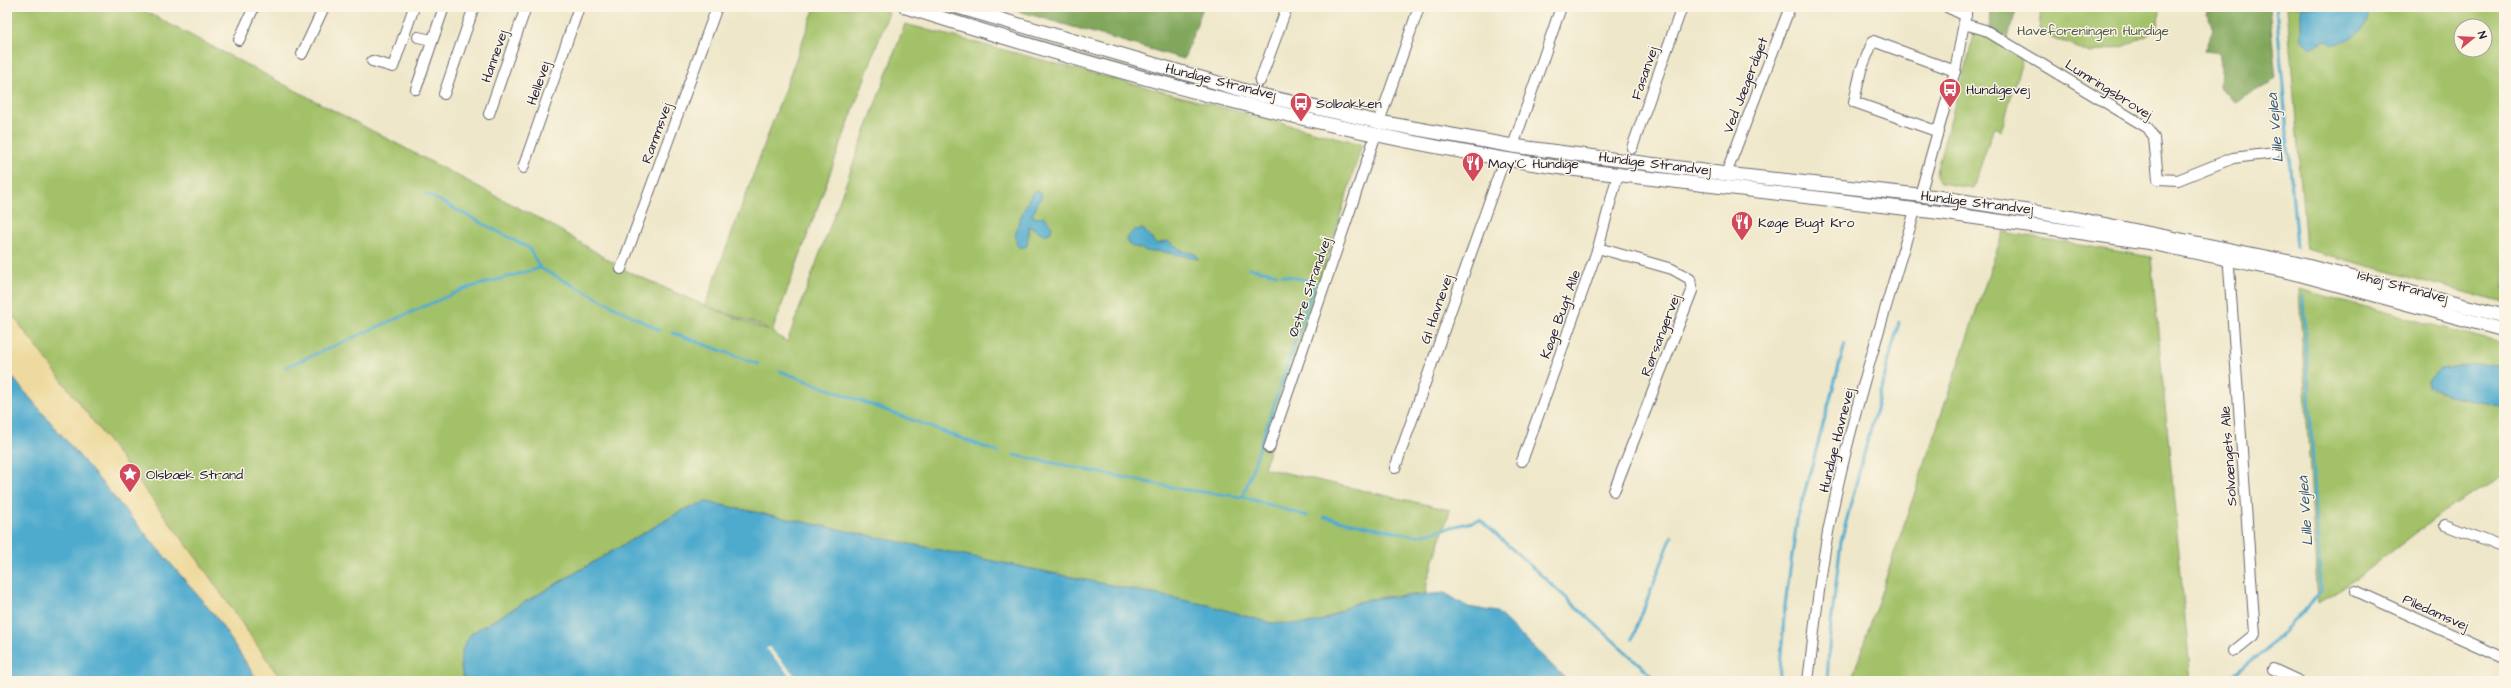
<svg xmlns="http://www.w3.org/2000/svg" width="2511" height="688" font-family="'Architects Daughter',sans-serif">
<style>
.green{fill:#a2c168;stroke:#627252;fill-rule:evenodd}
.forest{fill:#81a75c;stroke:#52644c}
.sand{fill:#eeda9e;stroke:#887e6c}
.water{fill:#50abce;stroke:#396684}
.pier{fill:#eee7c9}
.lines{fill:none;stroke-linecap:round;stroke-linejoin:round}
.stream{stroke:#50abce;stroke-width:3}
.minor-casing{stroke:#69676d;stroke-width:12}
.major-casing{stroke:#69676d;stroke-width:15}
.minor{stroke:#fff;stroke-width:10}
.major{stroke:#fff;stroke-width:13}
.labels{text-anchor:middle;stroke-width:3;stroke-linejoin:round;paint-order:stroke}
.park-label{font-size:14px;fill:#4f5a4b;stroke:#fcf5e5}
.street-label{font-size:14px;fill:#22223b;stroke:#fcf5e5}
.poi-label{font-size:14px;fill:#22223b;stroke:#fcf5e5;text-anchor:start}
.water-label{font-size:15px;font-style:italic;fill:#345976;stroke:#fcf5e5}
</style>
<rect width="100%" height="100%" fill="#fcf5e5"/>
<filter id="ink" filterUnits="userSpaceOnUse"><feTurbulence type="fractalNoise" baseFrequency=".025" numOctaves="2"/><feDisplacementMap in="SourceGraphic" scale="8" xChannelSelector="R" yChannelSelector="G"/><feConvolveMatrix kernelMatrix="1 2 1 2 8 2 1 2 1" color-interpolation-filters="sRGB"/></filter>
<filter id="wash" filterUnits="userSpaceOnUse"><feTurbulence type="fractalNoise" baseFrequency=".012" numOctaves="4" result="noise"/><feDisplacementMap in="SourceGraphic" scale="16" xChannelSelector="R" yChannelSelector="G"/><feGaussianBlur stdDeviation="0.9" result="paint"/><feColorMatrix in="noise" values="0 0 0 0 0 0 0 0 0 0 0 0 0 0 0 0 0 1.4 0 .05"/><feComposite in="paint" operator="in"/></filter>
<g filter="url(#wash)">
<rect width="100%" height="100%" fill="#eee7c9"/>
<g class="green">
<path d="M7 7H137L553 226 625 270 705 306 815 7H873L889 12 772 332 787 342 905 24 1362 144 1264 468 1450 510 1427 582 1426 594C1402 596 1374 595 1351 605 1337 611 1326 621 1310 624 1277 629 1243 615 1212 606L706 502 683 510 472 633 462 673 465 681H282L195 556 7 308ZM706 306 760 325 769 331Z"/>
<path d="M2041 7H2159L2158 29 2125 46 2090 53 2039 32Z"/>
<path d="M2287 7H2504V303L2306 249ZM2461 26H2485V50H2461Z"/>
<path d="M1975 32H1980L2017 53 2022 61 2001 131 1994 127 1973 188 1940 183 1936 176 1937 168Z"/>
<path d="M2003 232 2151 257 2191 681H1851Z"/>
<path d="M2299 289 2504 344V365L2474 364 2440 369 2436 388 2438 392 2504 407V475L2443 512 2360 576 2318 603Z"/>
</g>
<g class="forest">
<path d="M1004 7H1203L1184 59Z"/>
<path d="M1990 7H2017L2007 41 1989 30Z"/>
<path d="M2209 7H2269L2276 79 2235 103 2219 86 2221 53 2204 51 2213 29 2207 14Z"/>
</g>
<path class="sand" d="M7 308 195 556 282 681H258L216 617 7 371Z"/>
<g class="water">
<path d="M2301 7H2369L2371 11C2367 15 2368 20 2365 26 2360 35 2341 43 2331 45L2327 41 2319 44 2316 47H2310L2301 38Z"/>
<path d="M1037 191 1042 195 1032 216 1036 218 1044 216 1052 226 1051 232 1045 235 1029 226 1027 246 1019 248C1008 235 1026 207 1032 193Z"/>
<path d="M1143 229 1156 244 1168 241 1182 251 1196 254 1198 259 1159 251 1150 252 1129 245 1127 238 1134 230Z"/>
<path d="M2474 364 2504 365V407L2448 395 2429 386 2428 380 2440 369Z"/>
<path d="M7 371 216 617 258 681H7Z"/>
<path d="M706 502 1212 606 1270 623 1309 624 1327 619 1351 605 1369 599 1445 593 1468 607 1497 612 1568 681H465C457 662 460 649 472 633L683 510Z"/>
</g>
<path class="pier" d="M769 647 800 681H795L766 649Z"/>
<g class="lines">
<g class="stream">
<path d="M2276 7 2297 247"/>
<path d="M427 194 529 248 540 268"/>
<path d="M1249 268 1277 274"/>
<path d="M673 333 758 364"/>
<path d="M286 367 464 289 540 268 659 330"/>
<path d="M780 371 998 452"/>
<path d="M1014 455 1180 489 1243 497 1307 516"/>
<path d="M1243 497 1315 282 1282 275"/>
<path d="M1324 517 1416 536 1480 520 1658 681"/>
<path d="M1632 639 1672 536"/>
<path d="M1779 681 1785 605 1797 520 1845 344"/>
<path d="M1827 681 1830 633 1841 541 1899 322"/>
<path d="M2225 681 2269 647 2321 592 2303 297"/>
</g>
</g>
</g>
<g filter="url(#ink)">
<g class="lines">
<g class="minor-casing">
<g id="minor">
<path d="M1947 7 1966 16"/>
<path d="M1964 24 1985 30 2148 128 2154 138 2158 179 2178 180 2233 158 2275 153"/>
<path d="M418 37 432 40"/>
<path d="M239 40 254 7"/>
<path d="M302 54 324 7"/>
<path d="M372 61 393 67 414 7"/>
<path d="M1260 81 1287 7"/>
<path d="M416 89 444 7"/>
<path d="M444 94 474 7"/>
<path d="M489 114 526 7"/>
<path d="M1379 122 1419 7"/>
<path d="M1939 132 1854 102 1861 70 1873 41 1955 71"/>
<path d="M1513 146 1561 7"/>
<path d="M1632 148 1682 7"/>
<path d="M523 168 579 7"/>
<path d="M1726 174 1790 7"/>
<path d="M1920 195 1955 71 1967 7"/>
<path d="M1598 248 1672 269 1690 279 1692 291 1614 491"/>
<path d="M2228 253 2255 634 2234 651"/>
<path d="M621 269 717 7"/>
<path d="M1269 448 1376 134"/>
<path d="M1522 461 1598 248 1618 174"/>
<path d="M1395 468 1504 160"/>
<path d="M2445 525 2504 548"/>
<path d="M2356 591 2504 658"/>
<path d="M2273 669 2299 681"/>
<path d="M1808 681C1815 628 1819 575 1830 522 1851 417 1884 313 1915 211"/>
</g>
</g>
<g class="major-casing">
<g id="major">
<path d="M906 7C1121 75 1340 136 1563 168L1936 212 2146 242 2294 273 2504 330"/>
<path d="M958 7 1256 94 1379 122 1513 146 1726 174 1937 197 2073 218 2295 263 2504 316"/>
</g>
</g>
<use href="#minor" class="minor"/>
<use href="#major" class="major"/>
</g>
</g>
<defs>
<g id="bus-pin" transform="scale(1.15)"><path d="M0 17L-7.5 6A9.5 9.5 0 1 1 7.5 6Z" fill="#d1495b" stroke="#fcf5e5"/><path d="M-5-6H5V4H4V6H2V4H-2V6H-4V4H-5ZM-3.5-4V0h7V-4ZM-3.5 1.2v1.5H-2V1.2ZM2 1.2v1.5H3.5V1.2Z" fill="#fff"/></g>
<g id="restaurant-pin" transform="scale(1.15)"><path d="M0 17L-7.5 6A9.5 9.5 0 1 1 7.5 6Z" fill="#d1495b" stroke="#fcf5e5"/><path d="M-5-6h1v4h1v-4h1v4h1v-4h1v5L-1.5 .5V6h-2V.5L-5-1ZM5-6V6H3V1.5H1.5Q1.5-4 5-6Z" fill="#fff"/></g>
<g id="sight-pin" transform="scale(1.15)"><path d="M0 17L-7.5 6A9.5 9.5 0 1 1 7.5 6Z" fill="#d1495b" stroke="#fcf5e5"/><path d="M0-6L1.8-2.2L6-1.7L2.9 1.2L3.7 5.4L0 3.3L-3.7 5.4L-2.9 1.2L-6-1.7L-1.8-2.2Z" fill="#fff"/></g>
</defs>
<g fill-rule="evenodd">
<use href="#bus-pin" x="1950" y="89"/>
<use href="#bus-pin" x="1301" y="103"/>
<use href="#restaurant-pin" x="1473" y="163"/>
<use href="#restaurant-pin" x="1742" y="222"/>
<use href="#sight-pin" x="130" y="474"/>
</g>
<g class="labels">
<g class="park-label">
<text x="2093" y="35">Haveforeningen Hundige</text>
</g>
<g class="street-label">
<text transform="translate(494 56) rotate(-71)" y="5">Hannevej</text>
<text transform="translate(1644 73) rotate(-71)" y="5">Fasanvej</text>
<text transform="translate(1221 81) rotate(14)" y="5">Hundige Strandvej</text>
<text transform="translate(538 83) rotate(-71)" y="5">Hellevej</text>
<text transform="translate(1745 85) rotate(-69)" y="5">Ved Jægerdiget</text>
<text transform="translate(2109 89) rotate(32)" y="5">Lumringsbrovej</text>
<text transform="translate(656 133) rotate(-70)" y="5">Rammsvej</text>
<text transform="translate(1655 163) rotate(7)" y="5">Hundige Strandvej</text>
<text transform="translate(1977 202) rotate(7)" y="5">Hundige Strandvej</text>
<text transform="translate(2403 286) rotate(15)" y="5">Ishøj Strandvej</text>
<text transform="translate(1309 287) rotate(-71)" y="5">Østre Strandvej</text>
<text transform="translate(1436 309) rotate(-71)" y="5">Gl Havnevej</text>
<text transform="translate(1560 314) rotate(-70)" y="5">Køge Bugt Alle</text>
<text transform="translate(1660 335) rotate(-69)" y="5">Rørsangervej</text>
<text transform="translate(1836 440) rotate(-76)" y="5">Hundige Havnevej</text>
<text transform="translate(2228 456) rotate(-94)" y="5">Solvængets Alle</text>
<text transform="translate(2436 612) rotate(24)" y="5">Piledamsvej</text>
</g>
<g class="poi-label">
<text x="1966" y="94">Hundigevej</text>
<text x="1316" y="108">Solbakken</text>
<text x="1488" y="168">May'C Hundige</text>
<text x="1758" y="227">Køge Bugt Kro</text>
<text x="146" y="479">Olsbæk Strand</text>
</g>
<g class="water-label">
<text transform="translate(2275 128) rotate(-95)" y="5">Lille Vejleå</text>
<text transform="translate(2305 511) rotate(-94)" y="5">Lille Vejleå</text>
</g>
</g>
<rect width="2511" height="688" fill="none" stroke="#fcf5e5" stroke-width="24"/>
<g transform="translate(2473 38) rotate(72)"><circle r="19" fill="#fcf5e5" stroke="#a5a1a1"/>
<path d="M0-3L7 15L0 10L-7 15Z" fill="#d1495b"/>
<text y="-6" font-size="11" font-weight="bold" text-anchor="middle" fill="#22223b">N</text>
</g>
</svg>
